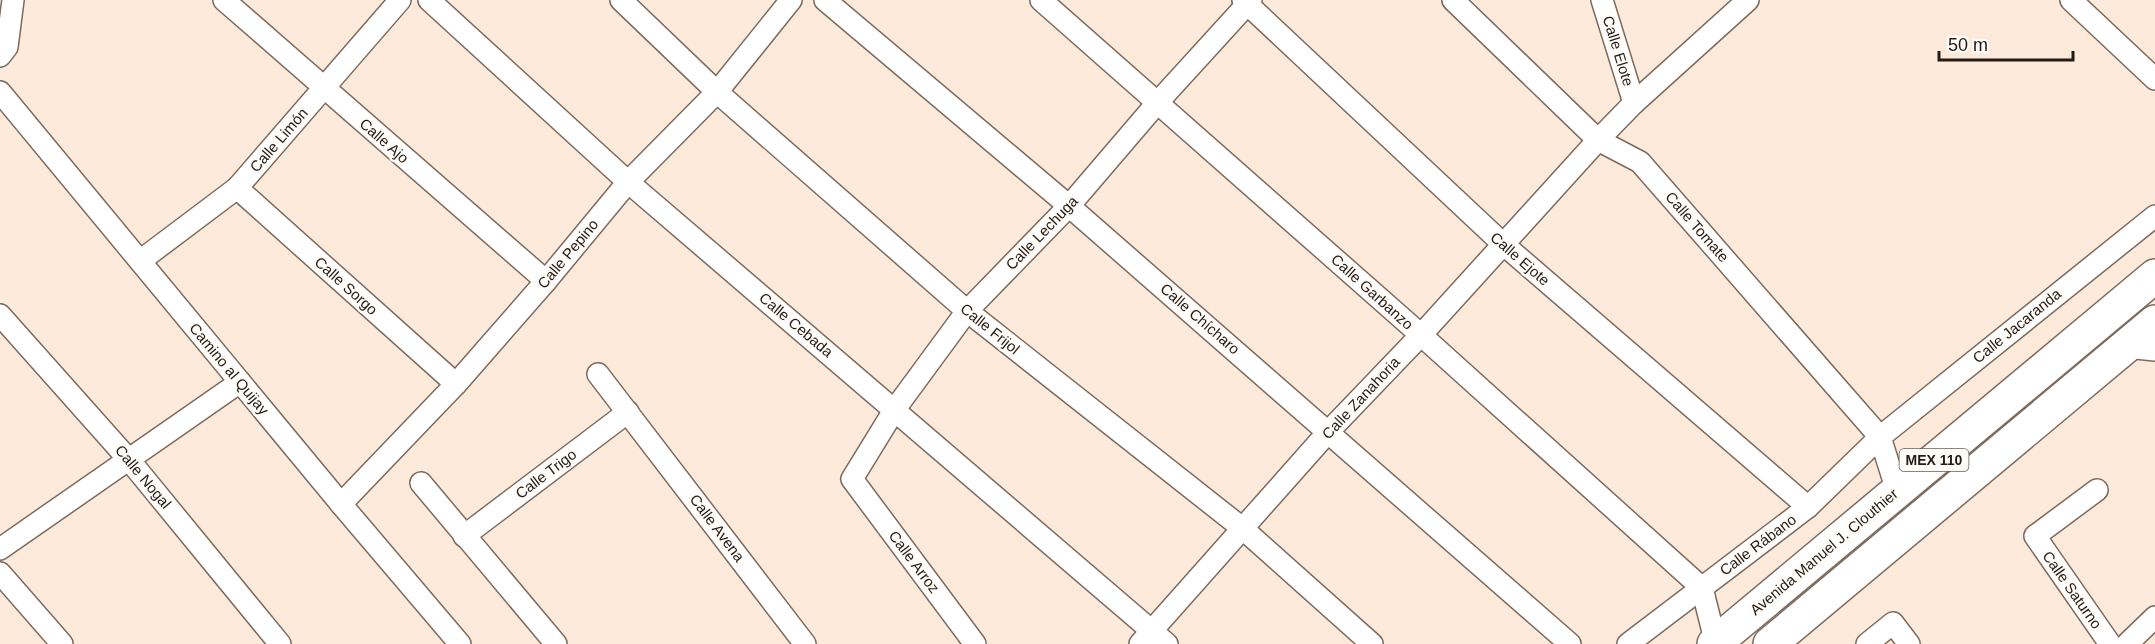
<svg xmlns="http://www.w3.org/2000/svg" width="2155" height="644" font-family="Helvetica,sans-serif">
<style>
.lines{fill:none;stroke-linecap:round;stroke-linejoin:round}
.minor-casing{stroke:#7c6b5d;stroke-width:24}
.primary-casing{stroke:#7c6b5d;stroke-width:36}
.minor{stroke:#fff;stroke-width:21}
.primary{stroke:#fff;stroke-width:33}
.labels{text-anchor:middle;stroke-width:5;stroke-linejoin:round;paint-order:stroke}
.shield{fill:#fffbf7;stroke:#645e5a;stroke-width:1.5}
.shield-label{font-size:14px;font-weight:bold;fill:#221b16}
.street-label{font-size:15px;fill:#221b16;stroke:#fffbf7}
</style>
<rect width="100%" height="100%" fill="#feeada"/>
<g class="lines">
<g class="minor-casing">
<g id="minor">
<path d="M224 0 546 281"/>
<path d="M429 0 628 182 1167 644"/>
<path d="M621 0 717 92 967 311 1242 528 1372 644"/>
<path d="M825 0 1069 206 1570 644"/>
<path d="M1041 0 1421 335 1702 588 1716 644"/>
<path d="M1243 0 1503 244 1808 507"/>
<path d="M1453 0 1598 140 1640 162 1880 437 1897 491"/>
<path d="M1602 0 1634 103"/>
<path d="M2071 0 2155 79"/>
<path d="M0 56 7 47 13 0"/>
<path d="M0 92 341 504 460 644"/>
<path d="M237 188 456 384"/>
<path d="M140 261 237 188 400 0"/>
<path d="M0 315 130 461 280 644"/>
<path d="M2126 347 2155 350"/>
<path d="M598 374 805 644"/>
<path d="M421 483 556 644"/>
<path d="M2097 490 2035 536 2110 644"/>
<path d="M341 504 456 384 546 281 628 182 717 92 791 0"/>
<path d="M464 536 628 412"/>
<path d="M0 549 240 382"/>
<path d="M0 573 62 644"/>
<path d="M975 644 852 479 895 409 967 311 1069 206 1158 102 1251 0"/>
<path d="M1140 644 1329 431 1421 335 1598 140 1634 103 1748 0"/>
<path d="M1628 644 1808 507 1880 437 2155 216"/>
<path d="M1867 644 1893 623 1909 644"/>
<path d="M2127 644 2155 617"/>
</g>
</g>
<g class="primary-casing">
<g id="primary">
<path d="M1714 644 2155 276"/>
<path d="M1770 644 2155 322"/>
</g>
</g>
<use href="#minor" class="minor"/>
<use href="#primary" class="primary"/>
</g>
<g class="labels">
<rect class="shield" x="1899.5" y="449" width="69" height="22" rx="4.5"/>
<g class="shield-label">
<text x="1934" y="465">MEX 110</text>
</g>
<g class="street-label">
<text transform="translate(1618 51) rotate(73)" y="5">Calle Elote</text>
<text transform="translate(279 140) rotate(-49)" y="5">Calle Limón</text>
<text transform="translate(384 141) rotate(41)" y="5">Calle Ajo</text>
<text transform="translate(1697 227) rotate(49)" y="5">Calle Tomate</text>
<text transform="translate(1042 233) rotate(-46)" y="5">Calle Lechuga</text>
<text transform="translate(568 254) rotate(-50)" y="5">Calle Pepino</text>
<text transform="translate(1520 259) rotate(41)" y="5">Calle Ejote</text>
<text transform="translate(346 286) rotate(42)" y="5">Calle Sorgo</text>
<text transform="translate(1372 292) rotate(42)" y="5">Calle Garbanzo</text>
<text transform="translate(1200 319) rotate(41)" y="5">Calle Chícharo</text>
<text transform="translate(796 325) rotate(40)" y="5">Calle Cebada</text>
<text transform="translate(2017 326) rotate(-39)" y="5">Calle Jacaranda</text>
<text transform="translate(990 329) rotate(39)" y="5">Calle Frijol</text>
<text transform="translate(229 369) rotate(50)" y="5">Camino al Quijay</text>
<text transform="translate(1361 398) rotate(-47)" y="5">Calle Zanahoria</text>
<text transform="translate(546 474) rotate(-37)" y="5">Calle Trigo</text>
<text transform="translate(143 477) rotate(50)" y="5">Calle Nogal</text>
<text transform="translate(717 528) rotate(53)" y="5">Calle Avena</text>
<text transform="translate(1758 545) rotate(-37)" y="5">Calle Rábano</text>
<text transform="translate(1824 552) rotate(-40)" y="5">Avenida Manuel J. Clouthier</text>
<text transform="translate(914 562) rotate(53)" y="5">Calle Arroz</text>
<text transform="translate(2072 590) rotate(55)" y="5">Calle Saturno</text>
</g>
</g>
<path d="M1939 51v9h134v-9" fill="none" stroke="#221b16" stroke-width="3"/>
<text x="1948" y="51" font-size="18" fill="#221b16" stroke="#fffbf7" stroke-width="4.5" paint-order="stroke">50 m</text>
</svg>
